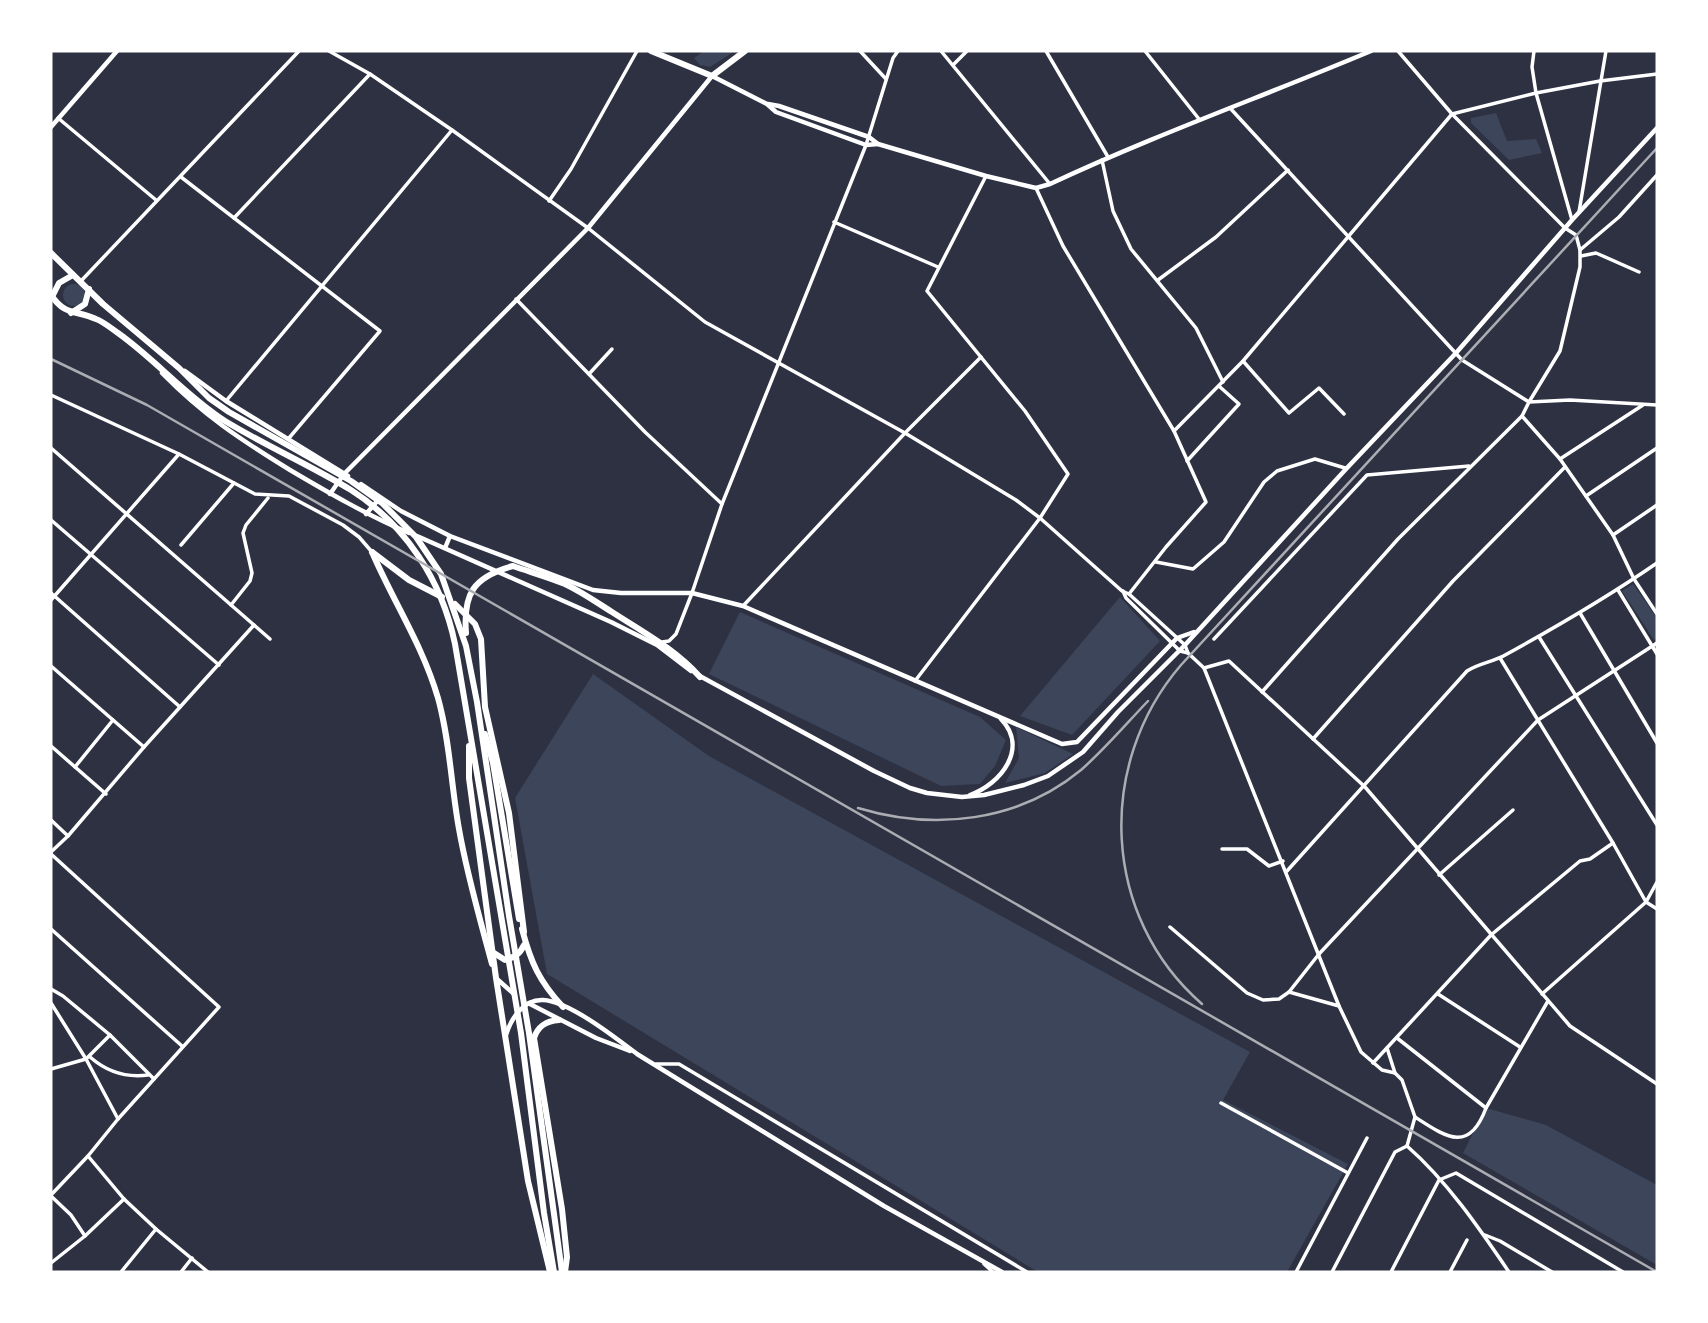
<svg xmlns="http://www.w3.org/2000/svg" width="1708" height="1323" font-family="Literata,serif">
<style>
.green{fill:#3c4559}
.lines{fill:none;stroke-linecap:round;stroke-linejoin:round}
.minor{stroke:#fff;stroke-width:3.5}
.tertiary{stroke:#fff;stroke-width:4.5}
.primary{stroke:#fff;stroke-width:6}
.rail{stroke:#abadb3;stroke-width:2.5}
</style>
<rect width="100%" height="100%" fill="#2d3142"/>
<g class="green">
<path d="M704 51H735L710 67 700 65 694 58Z"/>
<path d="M1496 113 1507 141 1536 139 1542 153 1509 160 1471 123V118Z"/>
<circle cx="74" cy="295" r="11"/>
<path d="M1633 584 1657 618V638L1654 640 1622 591Z"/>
<path d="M1120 597 1160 641 1072 735 1020 716Z"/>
<path d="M740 612 980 717 1006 740 995 766 980 784 941 786 709 674Z"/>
<path d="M593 674 709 756 1250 1052 1223 1100 1348 1164 1287 1272H1038L547 974 515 798Z"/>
<path d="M1016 727 1073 754 1045 773 1005 783 1019 758Z"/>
<path d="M1486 1108 1546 1125 1657 1185V1265L1463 1153Z"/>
</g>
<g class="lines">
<g class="minor">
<path d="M329 51 370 74 452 130 588 228 705 322 905 433 1016 500 1040 518 1122 591 1129 594 1185 645 1188 653"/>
<path d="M860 51 886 79"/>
<path d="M941 51 1050 184"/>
<path d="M1046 51 1108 157"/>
<path d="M1145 51 1199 119"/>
<path d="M1398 51 1452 114 1565 228 1576 235 1580 250V267L1560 351 1529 402 1570 400 1657 405"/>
<path d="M1534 51 1532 67 1536 93 1572 220"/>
<path d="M954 64 967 51"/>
<path d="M1230 108 1462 360 1529 402 1522 416 1398 539 1262 692"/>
<path d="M58 118 156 200"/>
<path d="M1102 160 1113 211 1131 249 1196 328 1223 382"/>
<path d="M181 177 380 331 289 438"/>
<path d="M1036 188 1063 246 1174 431 1206 502 1166 547 1129 594"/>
<path d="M549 201 571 169 637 51"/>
<path d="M1579 212 1606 51"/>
<path d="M234 218 370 74"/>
<path d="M834 222 938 267"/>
<path d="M1580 250 1619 217 1657 175"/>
<path d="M1581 256 1596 253 1639 272"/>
<path d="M1158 280 1216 237 1288 170"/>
<path d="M81 281 299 51"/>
<path d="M516 299 645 432 722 504"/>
<path d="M1243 361 1289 413 1319 388 1344 414"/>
<path d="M589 374 612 349"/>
<path d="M51 395 179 454 255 494 289 496 343 525 359 537 372 552"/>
<path d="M226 401 452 130"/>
<path d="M1522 416 1560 459 1613 535 1634 579 1657 614"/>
<path d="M1174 431 1243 361 1452 114 1536 93 1600 81 1657 74"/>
<path d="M51 448 270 639"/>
<path d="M1560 459 1643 405"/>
<path d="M1187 461 1239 404 1220 387"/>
<path d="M1586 496 1657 448"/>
<path d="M51 520 219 665"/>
<path d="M1613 535 1657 505"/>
<path d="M181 545 234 483"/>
<path d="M1156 562 1193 569 1224 542 1264 482 1277 471 1315 459 1345 468"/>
<path d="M1618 590 1657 654"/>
<path d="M1123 591 1126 598 1180 651 1188 653 1204 668 1339 1006 1361 1052 1382 1070 1395 1073 1402 1080 1415 1117 1407 1146"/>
<path d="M51 593 180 707"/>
<path d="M51 600 179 454"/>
<path d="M231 605 250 581 252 573 243 533 246 525 268 498"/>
<path d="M743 606 905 433 981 357"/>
<path d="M1580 613 1657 743"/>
<path d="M1539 637 1657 825"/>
<path d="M1214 639 1367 475 1469 466"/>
<path d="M662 642 669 641 676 634 692 593 722 504 866 145 893 58 898 51"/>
<path d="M1500 658 1613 843 1646 902 1657 909"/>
<path d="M51 666 144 747"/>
<path d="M1204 668 1229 661 1365 787 1570 1026 1657 1084"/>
<path d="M915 681 1040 518 1068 474 1025 411 927 291 986 176"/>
<path d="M1313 739 1453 581 1565 467"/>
<path d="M51 746 106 794"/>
<path d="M75 767 113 720"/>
<path d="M51 820 68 836"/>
<path d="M1222 849H1247L1269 866 1283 861"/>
<path d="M51 852 68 836 144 747 254 625"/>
<path d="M51 854 219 1007 118 1119 88 1156 51 1195"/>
<path d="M1287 871 1467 671C1479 663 1494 662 1507 654 1558 626 1609 596 1657 563"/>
<path d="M1439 875 1513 810"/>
<path d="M1170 927 1247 993 1263 1000 1279 999 1289 992 1319 954 1538 720 1657 643"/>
<path d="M51 929 182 1046"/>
<path d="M51 989 63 996 110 1035 154 1079"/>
<path d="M1289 992 1339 1006"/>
<path d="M1438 994 1520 1047"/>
<path d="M1542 994 1646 902 1657 882"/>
<path d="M51 1003 86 1059 118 1119"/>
<path d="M1397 1038 1486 1108"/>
<path d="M1387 1048 1395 1073"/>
<path d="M90 1057C106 1071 126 1078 148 1075"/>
<path d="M1373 1063 1491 935 1580 861 1590 859 1613 843"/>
<path d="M656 1064H679L1027 1272"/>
<path d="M51 1069 86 1059 110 1035"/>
<path d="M1221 1103 1348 1173"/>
<path d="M1415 1117C1446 1137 1469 1154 1486 1108L1548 1001"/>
<path d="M1407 1146C1447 1181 1479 1228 1509 1272"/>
<path d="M88 1156 124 1199 156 1229 208 1272"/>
<path d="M51 1196 71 1215 85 1236"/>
<path d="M1485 1235 1500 1241 1552 1272"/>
<path d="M51 1263 85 1236 124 1199"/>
<path d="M984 1264 993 1272"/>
<path d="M121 1272 156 1229"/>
<path d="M181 1272 192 1258"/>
<path d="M1296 1272 1367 1138"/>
<path d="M1332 1272 1395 1152 1407 1146"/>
<path d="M1391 1272 1439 1180 1456 1173 1623 1272"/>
<path d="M1450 1272 1467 1240"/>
</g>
<g class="tertiary">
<path d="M768 104 779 106 869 137 878 144 986 176 1036 188 1050 184C1155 135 1264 96 1371 51"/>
<path d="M51 127 117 51"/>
<path d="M185 371 226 401 348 476"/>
<path d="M162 373C203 415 241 440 290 470 329 493 367 515 409 533"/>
<path d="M361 484 401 511 450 536 593 590 621 593H692L743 606 1062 744 1077 742 1177 638 1194 632"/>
<path d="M330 494 344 474 588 228 712 76 767 104 776 112 866 145 878 144"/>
<path d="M366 514 379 499"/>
<path d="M417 536 611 622 657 645 691 671"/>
<path d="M445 548 450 536"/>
<path d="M698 675 874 771 910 788 927 793 962 797 984 795 1024 785 1048 776 1083 752 1118 712 1185 645 1346 469 1456 353 1572 220 1657 128"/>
<path d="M970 795C1001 784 1029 748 1001 719"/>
<path d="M497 979 514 994"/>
<path d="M530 1004 596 1038 630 1051"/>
<path d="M506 1035C511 1019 523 999 543 1000 569 1001 616 1038 637 1054L884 1206 1002 1272"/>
</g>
<g class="primary">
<path d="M651 51 712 76 745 51"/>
<path d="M51 253 103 304 179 368 209 398 229 412 351 481 382 503 416 537 441 574 466 646 477 702 509 916 529 1033 562 1272"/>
<path d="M51 295C65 316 76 310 96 319 104 322 112 329 118 333 156 360 186 396 225 421 266 446 310 465 351 490 406 525 442 581 455 644L521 1033 544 1213 554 1272"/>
<path d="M52 297 59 283 73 275"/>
<path d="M71 313 85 304 89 289"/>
<path d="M372 552C394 603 422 644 438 698 450 741 451 785 459 829 467 875 480 919 492 964"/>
<path d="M372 552 409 580 442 597"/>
<path d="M455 604 475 624 481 639 485 707 509 813 524 932"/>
<path d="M466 633C463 594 473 577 513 566 530 572 548 577 565 584 582 592 596 602 612 612 643 632 675 649 700 677"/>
<path d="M485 734 493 763 519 919"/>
<path d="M469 746V778L496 978 528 1181 550 1272"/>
<path d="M522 929C531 963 539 981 563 1007"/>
<path d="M494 953 505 960C515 957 520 954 524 945"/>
<path d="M559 1020C546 1021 538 1026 534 1038L562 1209 567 1257 565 1272"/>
</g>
<g class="rail">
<path d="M51 359 147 405 1657 1272"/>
<path d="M858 808C934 831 1018 822 1081 770 1105 749 1126 724 1148 701"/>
<path d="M1202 1004C1102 917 1095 765 1181 665L1657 148"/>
</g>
</g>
<rect width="1708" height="1323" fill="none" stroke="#ffffff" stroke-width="105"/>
</svg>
